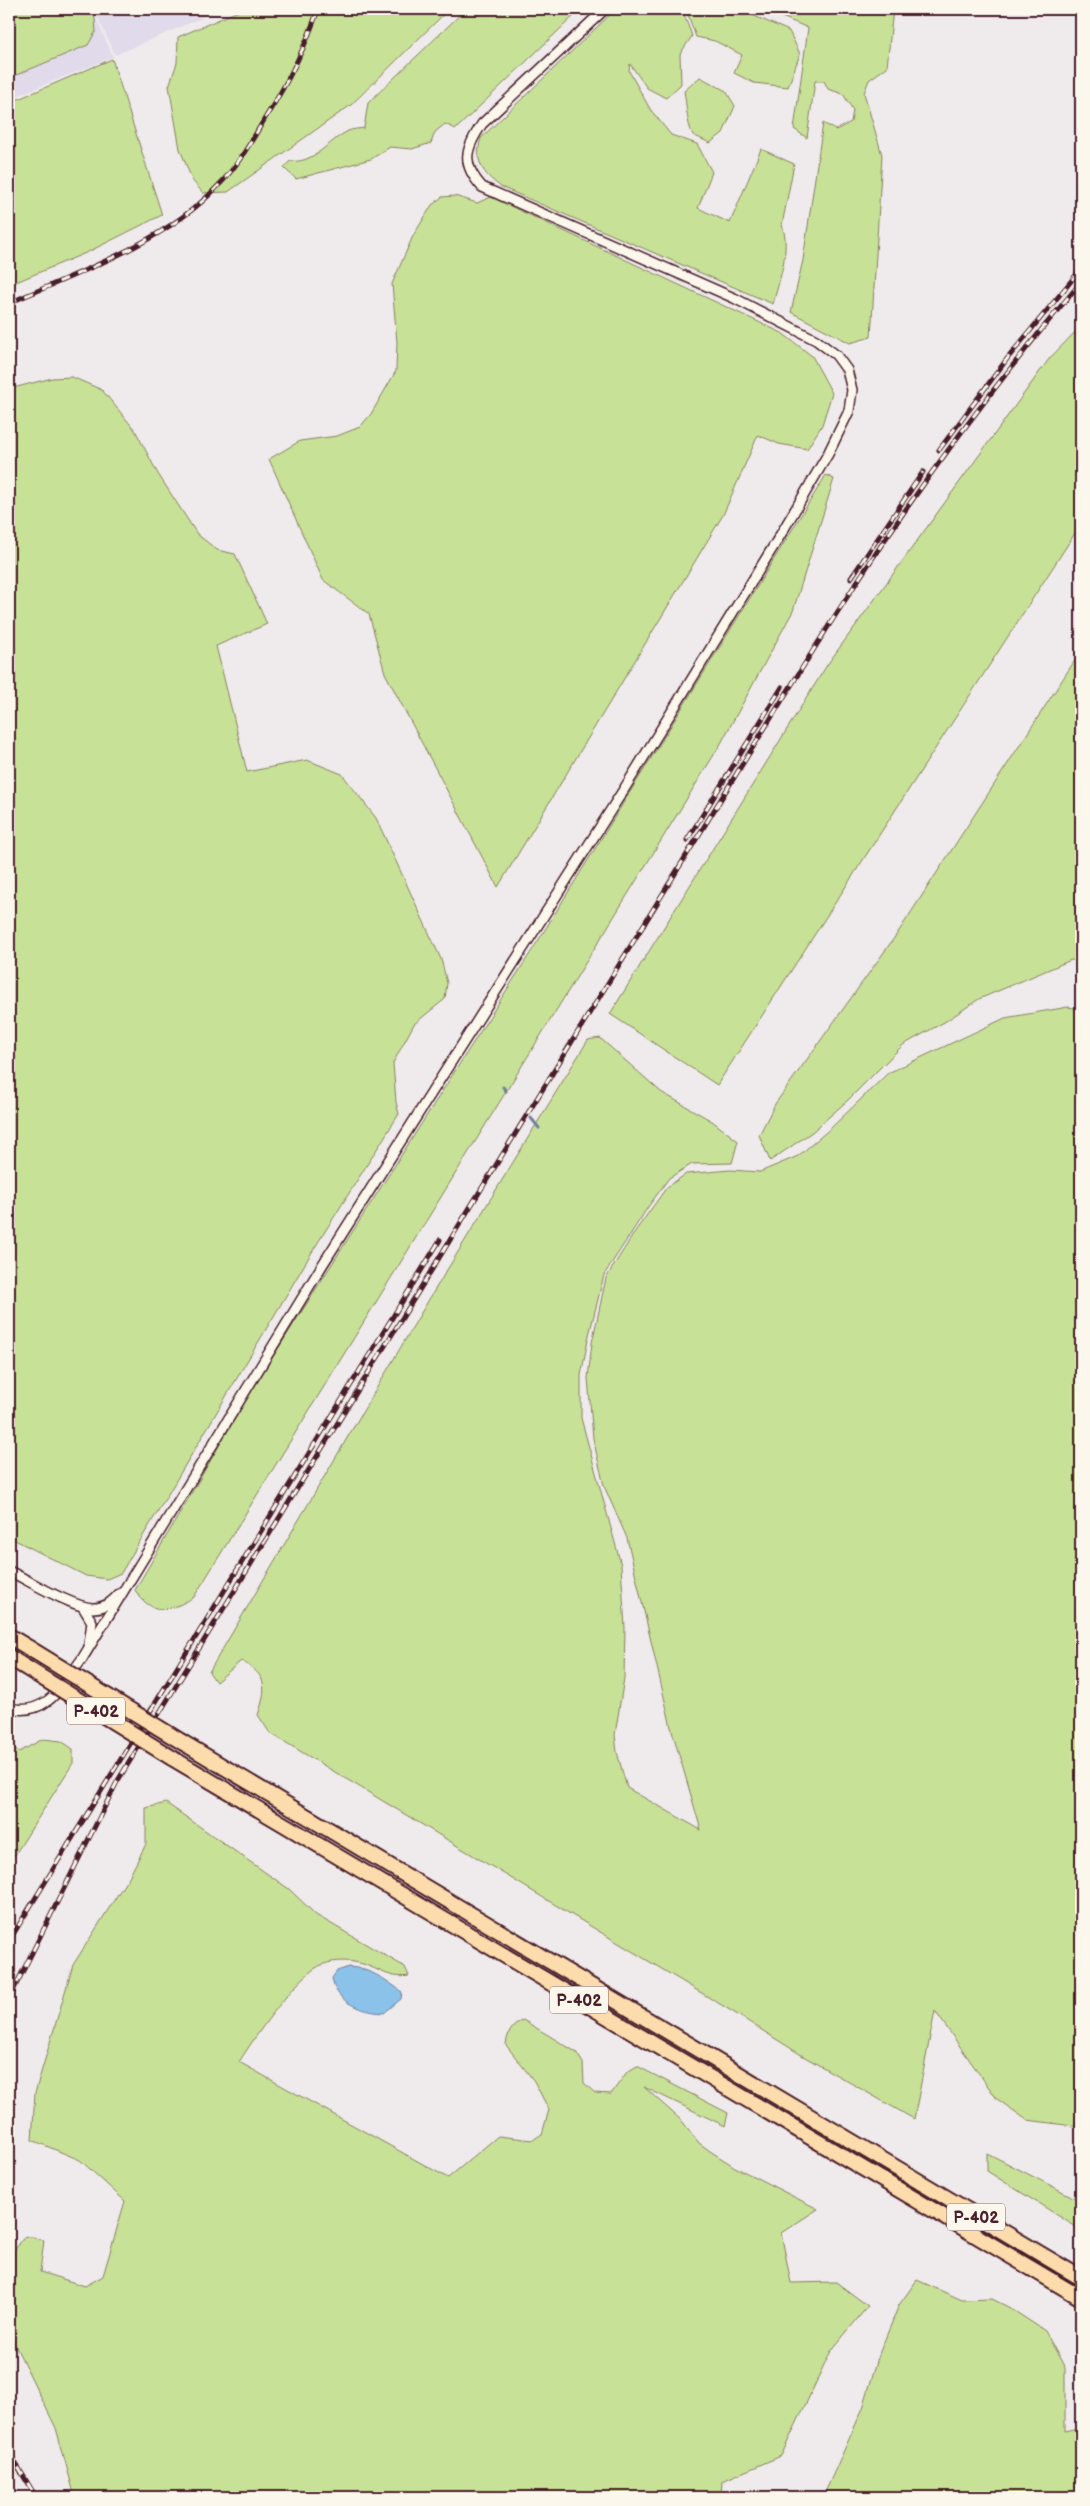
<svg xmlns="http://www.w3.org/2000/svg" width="1090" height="2506" font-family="'Balsamiq Sans',sans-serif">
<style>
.built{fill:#e0daea}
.green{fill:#c7e197;stroke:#888061}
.water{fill:#8bc2e9;stroke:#71819d}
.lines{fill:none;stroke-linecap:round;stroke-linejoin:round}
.stream{stroke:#71819d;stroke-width:3}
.street-casing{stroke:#4a1f2b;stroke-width:12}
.primary-casing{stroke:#4a1f2b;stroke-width:18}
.street{stroke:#fbf7ec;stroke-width:9}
.primary{stroke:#fcdcac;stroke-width:14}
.rail-casing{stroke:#4a1f2b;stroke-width:5}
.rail{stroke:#fbf7ec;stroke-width:3;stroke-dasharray:9;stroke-linecap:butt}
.primary-bridge-casing{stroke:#4a1f2b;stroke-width:18;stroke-linecap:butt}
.primary-bridge{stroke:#fcdcac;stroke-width:14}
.labels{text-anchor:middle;stroke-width:5;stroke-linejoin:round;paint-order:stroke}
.shield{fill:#fbf7ec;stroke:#7f6065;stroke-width:1}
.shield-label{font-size:16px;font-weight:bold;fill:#4a1f2b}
</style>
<rect width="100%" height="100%" fill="#efeaeb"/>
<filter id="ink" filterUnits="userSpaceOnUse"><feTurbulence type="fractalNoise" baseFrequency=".02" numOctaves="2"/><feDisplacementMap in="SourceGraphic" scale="10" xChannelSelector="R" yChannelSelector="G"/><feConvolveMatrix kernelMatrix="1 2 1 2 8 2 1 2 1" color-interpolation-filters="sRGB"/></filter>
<g filter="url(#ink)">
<g class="built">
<path d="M9 9H92L113 57 9 99Z"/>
<path d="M94 9H222L115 55Z"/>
</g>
<g class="green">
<path d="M9 9H94L96 31 88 45 9 78Z"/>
<path d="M243 9H449L351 105 228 192 203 193 192 180 180 149 169 86 177 63 178 37Z"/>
<path d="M466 9H581L456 129 445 124 435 132 431 143 412 149 390 147 371 159 296 179 284 168 290 161C314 164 328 141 348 131 352 129 359 129 364 128L368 103Z"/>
<path d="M616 9H682L692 36 680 54 681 84 666 98 647 88 630 64 629 71 650 109 671 135 697 144 712 172 698 208 730 223 761 149 794 164 782 225C791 248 779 281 773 304L501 187C482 173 474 161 481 138Z"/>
<path d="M686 9H738L789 31 800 54 788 87 754 83 734 73 742 55 715 41 696 37Z"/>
<path d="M763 9H893L887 67 869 80 864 93 882 155 871 337 850 343 791 312 803 260 823 123 836 130 851 122 853 110 843 94 828 89 824 81H815L807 138 794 129 808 28Z"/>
<path d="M112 59 162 215 88 252 9 285V103Z"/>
<path d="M700 77 726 91 735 106 723 133 710 143 693 135C686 121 687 106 684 91Z"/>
<path d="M455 196 477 203 491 197 782 333 812 356 832 393 822 425 807 449 779 444 758 435 723 515 498 887 385 673 369 614 323 580 269 459 300 441 337 436 360 427 371 414 396 371 397 342 392 284 413 236 432 205 442 197Z"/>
<path d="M1081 326V524L717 1085 610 1014 827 665 1049 359Z"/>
<path d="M72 377 102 390 135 430 158 474 197 534 217 550 235 554 267 624 216 646 247 772 307 760 342 774 376 818 441 959 447 983 445 999 414 1024 393 1063 396 1102 399 1114 312 1252 121 1573 107 1579 86 1576 9 1537V389L52 378Z"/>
<path d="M826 475 834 479 793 611 720 745 194 1597C171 1611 152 1617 135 1590L251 1391 538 941Z"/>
<path d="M1081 651V962L1071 960 979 999 946 1021 903 1045 848 1100 812 1132 770 1161 759 1135 775 1104 897 934Z"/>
<path d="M1068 1007 1081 1009V2127L1027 2120 997 2099 935 2011 914 2119 803 2056 733 2012 270 1733 258 1715C267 1688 268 1675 241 1661L216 1682 209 1672 431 1296 588 1040 600 1038 661 1092 712 1121 738 1141 732 1163 692 1164 669 1178 648 1207 604 1275 589 1335 581 1375V1418L621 1565 625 1628 624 1678 615 1735 617 1752 627 1788 701 1830 671 1727 627 1538 604 1486 593 1438 588 1378 592 1343 606 1278 636 1230 667 1187 686 1174 730 1170 760 1172 798 1156 831 1128 888 1073 1005 1018Z"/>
<path d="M43 1739 61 1741 73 1749V1763L9 1864V1747L19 1752Z"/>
<path d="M166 1803 289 1889 316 1915 405 1967 409 1976C387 1980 375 1965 354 1962 341 1960 326 1961 314 1969 288 1989 256 2035 239 2062L448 2178 498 2136 533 2140 542 2134 549 2110 534 2081 506 2045C507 2034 512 2025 523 2020L576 2052 583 2063 584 2083 595 2093 611 2094 627 2072 637 2066 728 2113 725 2126 644 2087 682 2121 699 2143 710 2151 735 2167 818 2209 781 2233 791 2283 836 2282 868 2306 831 2351 781 2456 722 2481 721 2497H75L56 2428 12 2339 14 2251 25 2236 44 2240 40 2272 85 2286 103 2276 125 2201 80 2160 32 2140 35 2093 73 1965 130 1875 146 1844V1808Z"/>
<path d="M987 2153 1081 2201V2230L987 2171Z"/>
<path d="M917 2280 962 2300 992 2299 1010 2308 1045 2331 1065 2368V2431L1081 2427V2497H823L863 2408 879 2354 899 2305Z"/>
</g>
<path class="water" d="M349 1967C369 1968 387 1980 402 1992L401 1999 384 2013C363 2012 335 2003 332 1978L337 1971Z"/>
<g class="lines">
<g class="stream">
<path d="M503 1087 506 1091"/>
<path d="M531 1118 539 1128"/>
</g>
<g class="street-casing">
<g id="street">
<path d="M9 1571C28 1580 74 1608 93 1608 105 1608 112 1602 119 1594"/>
<path d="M83 1607 92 1622 89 1644"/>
<path d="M9 1708C47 1717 62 1686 82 1659L323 1264 626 786 778 539 828 454 849 411 852 390 847 370 836 355 816 340 734 298 482 187C461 164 465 149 482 124L605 9"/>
</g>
</g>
<g class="primary-casing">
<g id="primary">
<path d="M9 1636 29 1648"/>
<path d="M9 1657 20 1664"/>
<path d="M182 1742 1081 2278"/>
<path d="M172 1758 1081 2298"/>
</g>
</g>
<use href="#street" class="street"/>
<use href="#primary" class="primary"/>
<g class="rail-casing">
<g id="rail">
<path d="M9 303C76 274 167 241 217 187 238 166 252 140 267 115 288 82 306 46 318 9"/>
<path d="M939 450 1007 359 1081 269"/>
<path d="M851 578 923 472"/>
<path d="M687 840 782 687"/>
<path d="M9 1941 440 1240"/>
<path d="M9 1999 117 1782 748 755C783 699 817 643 853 588 922 481 999 379 1081 282"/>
<path d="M9 2452 36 2497"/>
</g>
</g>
<use href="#rail" class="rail"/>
<g class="primary-bridge-casing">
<g id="primary-bridge">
<path d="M29 1648 182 1742"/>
<path d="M20 1664 172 1758"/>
</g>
</g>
<use href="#primary-bridge" class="primary-bridge"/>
</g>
</g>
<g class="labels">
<g class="shield">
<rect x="67" y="1697.5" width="58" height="27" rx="4"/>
<rect x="550" y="1986.5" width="58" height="27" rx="4"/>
<rect x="947" y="2203.5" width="58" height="27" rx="4"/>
</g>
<g class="shield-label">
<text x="96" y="1717">Р-402</text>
<text x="579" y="2006">Р-402</text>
<text x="976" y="2223">Р-402</text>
</g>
</g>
<rect width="1090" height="2506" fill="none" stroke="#fbf7ec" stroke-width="30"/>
<rect x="15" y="15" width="1060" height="2476" fill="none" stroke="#4a1f2b" stroke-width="2" filter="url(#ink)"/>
</svg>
